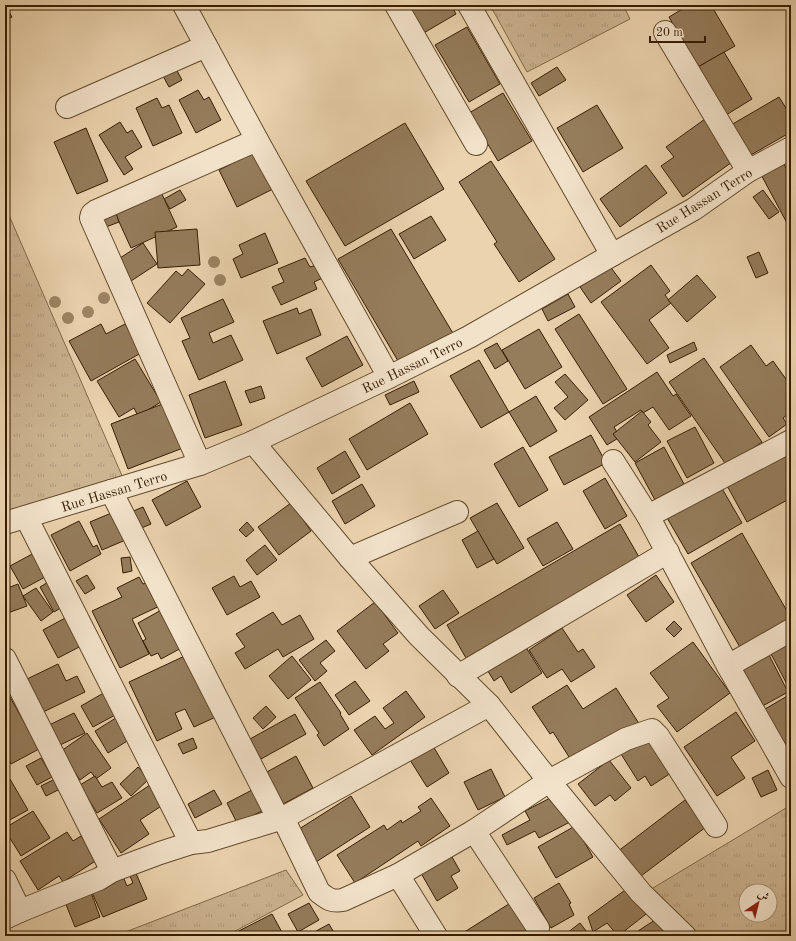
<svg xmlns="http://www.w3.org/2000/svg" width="796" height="941" font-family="'Old Standard TT',Amiri,serif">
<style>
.grass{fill:url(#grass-tufts);stroke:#82694a;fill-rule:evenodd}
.building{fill:#957c5b;stroke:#371e02}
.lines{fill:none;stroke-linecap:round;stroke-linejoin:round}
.minor-casing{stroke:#644b2d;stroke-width:24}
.minor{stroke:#f2e2ca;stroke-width:22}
.tree{fill:#9c8463}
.labels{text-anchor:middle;stroke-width:3;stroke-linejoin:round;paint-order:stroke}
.street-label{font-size:14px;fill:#371e02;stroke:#f2e2ca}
</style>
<defs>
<pattern id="grass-tufts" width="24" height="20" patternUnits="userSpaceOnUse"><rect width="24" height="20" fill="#ccb491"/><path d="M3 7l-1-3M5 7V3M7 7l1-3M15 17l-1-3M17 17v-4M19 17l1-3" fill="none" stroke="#b09a7b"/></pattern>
</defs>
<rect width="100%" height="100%" fill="#ebd3ae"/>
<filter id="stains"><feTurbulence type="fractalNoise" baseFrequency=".005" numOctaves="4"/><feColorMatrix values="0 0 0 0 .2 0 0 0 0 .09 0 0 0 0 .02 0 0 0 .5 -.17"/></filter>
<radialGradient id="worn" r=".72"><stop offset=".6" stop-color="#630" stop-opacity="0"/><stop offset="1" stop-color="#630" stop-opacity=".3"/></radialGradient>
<g class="grass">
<path d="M490 5H623L630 19 527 72Z"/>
<path d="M5 206 123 478 5 513Z"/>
<path d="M791 805V936H694L648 891ZM746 891H770V915H746Z"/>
<path d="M286 870 303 895 226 936H115Z"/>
</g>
<g class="building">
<path d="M5 5 12 17 5 21Z"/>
<path d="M405 5H451L456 14 422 34Z"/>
<path d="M689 5H711L735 46 698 67 669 17Z"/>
<path d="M467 27 500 84 469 102 435 45Z"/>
<path d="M724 52 752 99 726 115 698 67Z"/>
<path d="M175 67 182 80 169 87 162 74Z"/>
<path d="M557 67 566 80 539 96 531 83Z"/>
<path d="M198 90 204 100 209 97 221 120 196 133 179 100Z"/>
<path d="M503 93 532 141 498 161 469 113Z"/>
<path d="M779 97 791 116V132L749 156 731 125Z"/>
<path d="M157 98 162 108 169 105 182 133 153 146 136 108Z"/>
<path d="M597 105 623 148 583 172 557 128Z"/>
<path d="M705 119 735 160 683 197 661 166 674 157 666 147Z"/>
<path d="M120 122 127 133 132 130 142 147 125 157 133 169 124 175 99 135Z"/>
<path d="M405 123 444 189 345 246 306 181Z"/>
<path d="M86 128 108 181 77 194 54 142Z"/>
<path d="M257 151 275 188 237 207 219 170Z"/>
<path d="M780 157 791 177V224L788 225 758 169Z"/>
<path d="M491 161 555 259 519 282 494 244 497 242 459 182Z"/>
<path d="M646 165 667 193 620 227 600 199Z"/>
<path d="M180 190 186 200 170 209 164 199Z"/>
<path d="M763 190 779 212 769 219 753 197Z"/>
<path d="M161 192 177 227 131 248 115 213Z"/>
<path d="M116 213 119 222 106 227 102 218Z"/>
<path d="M431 216 446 240 414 259 399 234Z"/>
<path d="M197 229 200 265 158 268 155 232Z"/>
<path d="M391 229 454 335 401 366 338 259Z"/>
<path d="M265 233 278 263 241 278 233 259 243 254 239 245Z"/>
<path d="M143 243 157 264 131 281 117 260Z"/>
<path d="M759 252 768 273 756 278 747 257Z"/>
<path d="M305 258 310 267 319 264 325 277 314 282 317 289 281 305 272 287 284 282 278 269Z"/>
<path d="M609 265 621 281 591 303 580 287Z"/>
<path d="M651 265 670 291 665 295 671 303 649 320 669 348 647 364 601 302Z"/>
<path d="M188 269 205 284 170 323 147 303 176 271 182 276Z"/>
<path d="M697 275 716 297 687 322 668 300Z"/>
<path d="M568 294 575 307 548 321 542 309Z"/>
<path d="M223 299 234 322 209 333 213 343 231 335 243 360 199 380 182 341 190 338 181 318Z"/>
<path d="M297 308 299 314 311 309 321 335 277 354 263 321Z"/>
<path d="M579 314 627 389 603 404 555 329Z"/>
<path d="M101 324 106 334 125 324 141 353 91 381 69 341Z"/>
<path d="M539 329 562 367 525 389 502 350Z"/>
<path d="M347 336 363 365 322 387 306 358Z"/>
<path d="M694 342 697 350 670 363 667 355Z"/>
<path d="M497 343 508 361 495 369 484 350Z"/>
<path d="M751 345 766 366 773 361 791 386V412L783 418 787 424 769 437 720 367Z"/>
<path d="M704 358 762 442 727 466 669 382Z"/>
<path d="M135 359 161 402 138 416 134 408 119 417 97 381Z"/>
<path d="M479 360 509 412 481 428 450 376Z"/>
<path d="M657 372 673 396 676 394 691 416 669 430 653 407 643 413 641 410 614 427 620 437 607 445 589 417Z"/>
<path d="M565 374 588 400 565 420 554 408 568 397 555 382Z"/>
<path d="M225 381 242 425 205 438 189 395Z"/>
<path d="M414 381 419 392 390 405 385 395Z"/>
<path d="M261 386 265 398 250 403 245 391Z"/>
<path d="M536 396 557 431 530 447 509 412Z"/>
<path d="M165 403 183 448 128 469 111 424Z"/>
<path d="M410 403 428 434 367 470 349 439Z"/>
<path d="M642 411 651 422 648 425 661 442 635 462 613 434Z"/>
<path d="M695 427 714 463 687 478 667 441Z"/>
<path d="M591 435 606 463 564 485 549 457Z"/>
<path d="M791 446V498L747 522 725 482Z"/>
<path d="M523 447 548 490 519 507 494 464Z"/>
<path d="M664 447 684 484 655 500 635 463Z"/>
<path d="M345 451 360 477 332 494 317 468Z"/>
<path d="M605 478 627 516 605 529 583 491Z"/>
<path d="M187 481 201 507 166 526 152 500Z"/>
<path d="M362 484 375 506 345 524 332 501Z"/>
<path d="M720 485 742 523 688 554 666 516Z"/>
<path d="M291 503 311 531 279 555 258 527Z"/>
<path d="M497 503 524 548 497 564 470 518Z"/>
<path d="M143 507 151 524 139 529 131 512Z"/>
<path d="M116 511 128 539 102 550 90 522Z"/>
<path d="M79 521 93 547 97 545 101 554 70 571 51 535Z"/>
<path d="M247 522 254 530 246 537 239 530Z"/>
<path d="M557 522 573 549 543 566 527 539Z"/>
<path d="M620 524 639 557 466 658 447 625Z"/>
<path d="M478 531 494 559 477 568 462 540Z"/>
<path d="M742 533 791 618V620L741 649 691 563Z"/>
<path d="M265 545 277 560 257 575 246 560Z"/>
<path d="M34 553 47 576 23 589 10 566Z"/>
<path d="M130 557 132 571 123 573 121 558Z"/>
<path d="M87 575 95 588 85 594 76 581Z"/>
<path d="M656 575 674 602 646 622 627 595Z"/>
<path d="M234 576 240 587 251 581 260 597 227 615 212 588Z"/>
<path d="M139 577 143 584 152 580 164 604 132 619 149 654 120 668 92 611 122 597 117 588Z"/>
<path d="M50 581 64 606 54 612 40 587Z"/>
<path d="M18 584 27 606 5 614V589Z"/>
<path d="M36 588 53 612 41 621 23 596Z"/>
<path d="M443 590 459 613 435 629 419 606Z"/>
<path d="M375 602 398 633 383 644 389 651 366 669 337 631Z"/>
<path d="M165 608 185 646 161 659 158 653 151 656 143 641 146 639 138 623Z"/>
<path d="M273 612 282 625 300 615 314 639 283 657 278 649 245 669 235 653 245 647 236 634Z"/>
<path d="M67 617 83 645 58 658 43 630Z"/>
<path d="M674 621 682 629 674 637 666 629Z"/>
<path d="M562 628 578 652 583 649 595 667 571 682 562 669 547 678 529 650Z"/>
<path d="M326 640 335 651 320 663 327 671 315 681 299 660Z"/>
<path d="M791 641V692L770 652Z"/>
<path d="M693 642 730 693 677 732 657 706 669 698 650 673Z"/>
<path d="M524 644 542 673 511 693 501 676 494 681 486 668Z"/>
<path d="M189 654 218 716 194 727 185 709 175 713 182 729 157 741 129 682Z"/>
<path d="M769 655 788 692 759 708 739 671Z"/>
<path d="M292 656 311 680 288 699 269 676Z"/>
<path d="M58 664 66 681 77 676 85 692 41 713 25 680Z"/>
<path d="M355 681 370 701 349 715 335 695Z"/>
<path d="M320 682 341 713 340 714 349 729 324 746 317 735 319 733 295 698Z"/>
<path d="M567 685 583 709 616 688 640 725 571 760 553 732 550 734 532 707Z"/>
<path d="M107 691 119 713 93 727 81 706Z"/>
<path d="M406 691 425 717 372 755 354 730 375 716 385 729 394 723 383 708Z"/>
<path d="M789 695 791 698V743L781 749 760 712Z"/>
<path d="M10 697 39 749 11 764 5 753V700Z"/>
<path d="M266 706 276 717 263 729 253 718Z"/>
<path d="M736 712 755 741 731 757 745 778 717 796 684 747Z"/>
<path d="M74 713 85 733 58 746 47 726Z"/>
<path d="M295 714 306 734 261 759 250 739Z"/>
<path d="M119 716 132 738 108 753 95 731Z"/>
<path d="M87 733 111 768 96 779 91 772 80 780 61 751Z"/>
<path d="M648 736 671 773 651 786 645 776 638 781 621 754Z"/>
<path d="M193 738 197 748 183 754 178 744Z"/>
<path d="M433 746 449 773 427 787 410 760Z"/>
<path d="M296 756 313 788 283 804 265 773Z"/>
<path d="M41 758 52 777 37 785 26 766Z"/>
<path d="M609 760 631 788 615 801 610 795 595 806 578 784Z"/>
<path d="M138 767 149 779 131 796 120 784Z"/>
<path d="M491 769 505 797 478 810 464 782Z"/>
<path d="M768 770 777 790 761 797 752 778Z"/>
<path d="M95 776 102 787 112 782 122 798 97 813 80 785Z"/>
<path d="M10 779 28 810 6 822 5 820V782Z"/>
<path d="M55 779 60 789 46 796 41 786Z"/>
<path d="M153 783 166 803 140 820 149 834 121 853 99 819Z"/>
<path d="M254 789 264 810 237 823 227 803Z"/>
<path d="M214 790 222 804 195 818 188 804Z"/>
<path d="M556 795 570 822 539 838 535 831 507 845 502 835 530 820 525 811Z"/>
<path d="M351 796 370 827 316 862 296 831Z"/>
<path d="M431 798 450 826 421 846 418 841 355 883 337 855 384 825 387 830 401 820 402 823 421 811 418 807Z"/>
<path d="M685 800 706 827 637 879 617 852Z"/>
<path d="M33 811 50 838 21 856 5 830V828Z"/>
<path d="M575 826 593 857 556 878 538 847Z"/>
<path d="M67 832 73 841 81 836 97 860 63 882 59 876 38 890 20 861Z"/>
<path d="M448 850 460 871 451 876 458 888 437 901 418 868Z"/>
<path d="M135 871 147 899 103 917 89 886 121 872 127 886 133 883 129 874Z"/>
<path d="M559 883 571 903 569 904 574 915 551 928 534 898Z"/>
<path d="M89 887 100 917 75 927 63 897Z"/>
<path d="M628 888 650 911 618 936 607 923 593 932 588 917Z"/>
<path d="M512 902 534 936H458Z"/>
<path d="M309 903 319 920 298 932 288 914Z"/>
<path d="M272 914 284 936H229Z"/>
<path d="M658 918 670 936H641L638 931Z"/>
<path d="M580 923 590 936H563Z"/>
<path d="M329 924 336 936H307Z"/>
</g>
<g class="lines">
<g class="minor-casing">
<g id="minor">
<path d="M184 5 257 140 389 377"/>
<path d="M396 5 476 144"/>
<path d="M469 5 612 255"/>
<path d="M665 32 748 171"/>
<path d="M67 107 206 46"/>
<path d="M253 442 350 558 419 636 489 705 549 781 641 893 685 936"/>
<path d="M613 461 648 516 728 666 791 777"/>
<path d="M200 464 91 218 92 214 96 211 257 140"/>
<path d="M111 491 279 820"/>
<path d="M648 516 791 441"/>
<path d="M26 517 191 843"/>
<path d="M5 523 200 464 253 442 389 377 469 337 612 255 694 209 748 171 791 148"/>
<path d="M350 558 457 512"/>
<path d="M5 659 112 871"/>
<path d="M728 666 791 630"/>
<path d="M458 676 668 552"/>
<path d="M283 818 319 892C328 899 331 902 343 900L398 875 474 831 549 781 626 739 652 730 658 736 716 826"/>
<path d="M474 831 538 928"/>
<path d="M398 875 436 936"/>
<path d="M5 880 20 911"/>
<path d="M5 918 20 911 99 879 112 871 160 853 191 843 208 841 283 818 489 705"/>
</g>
</g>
<use href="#minor" class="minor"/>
</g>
<g class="tree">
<circle cx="214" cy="262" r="6"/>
<circle cx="220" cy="280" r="6"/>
<circle cx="104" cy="298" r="6"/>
<circle cx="55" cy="302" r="6"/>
<circle cx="88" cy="312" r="6"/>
<circle cx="68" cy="318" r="6"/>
</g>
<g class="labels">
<g class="street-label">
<text transform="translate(704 200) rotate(-32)" y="5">Rue Hassan Terro</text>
<text transform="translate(412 365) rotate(-26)" y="5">Rue Hassan Terro</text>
<text transform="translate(114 491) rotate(-17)" y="5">Rue Hassan Terro</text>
</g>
</g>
<rect width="796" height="941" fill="none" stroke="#ebd3ae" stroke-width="20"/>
<rect x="6" y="6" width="784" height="929" fill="none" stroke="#371e02" stroke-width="2"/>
<rect x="10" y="10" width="776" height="921" fill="none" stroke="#371e02"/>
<g transform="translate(758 903) rotate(35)"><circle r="19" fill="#f2e2ca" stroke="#a7947a"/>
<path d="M0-3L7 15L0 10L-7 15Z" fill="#8f2418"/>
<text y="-6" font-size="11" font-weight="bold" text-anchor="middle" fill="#371e02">ش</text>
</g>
<path d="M650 36v6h55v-6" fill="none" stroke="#371e02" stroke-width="2"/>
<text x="656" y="36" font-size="12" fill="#371e02" stroke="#f2e2ca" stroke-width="3" paint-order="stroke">20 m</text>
<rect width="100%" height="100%" filter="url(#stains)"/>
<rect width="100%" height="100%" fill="url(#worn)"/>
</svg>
